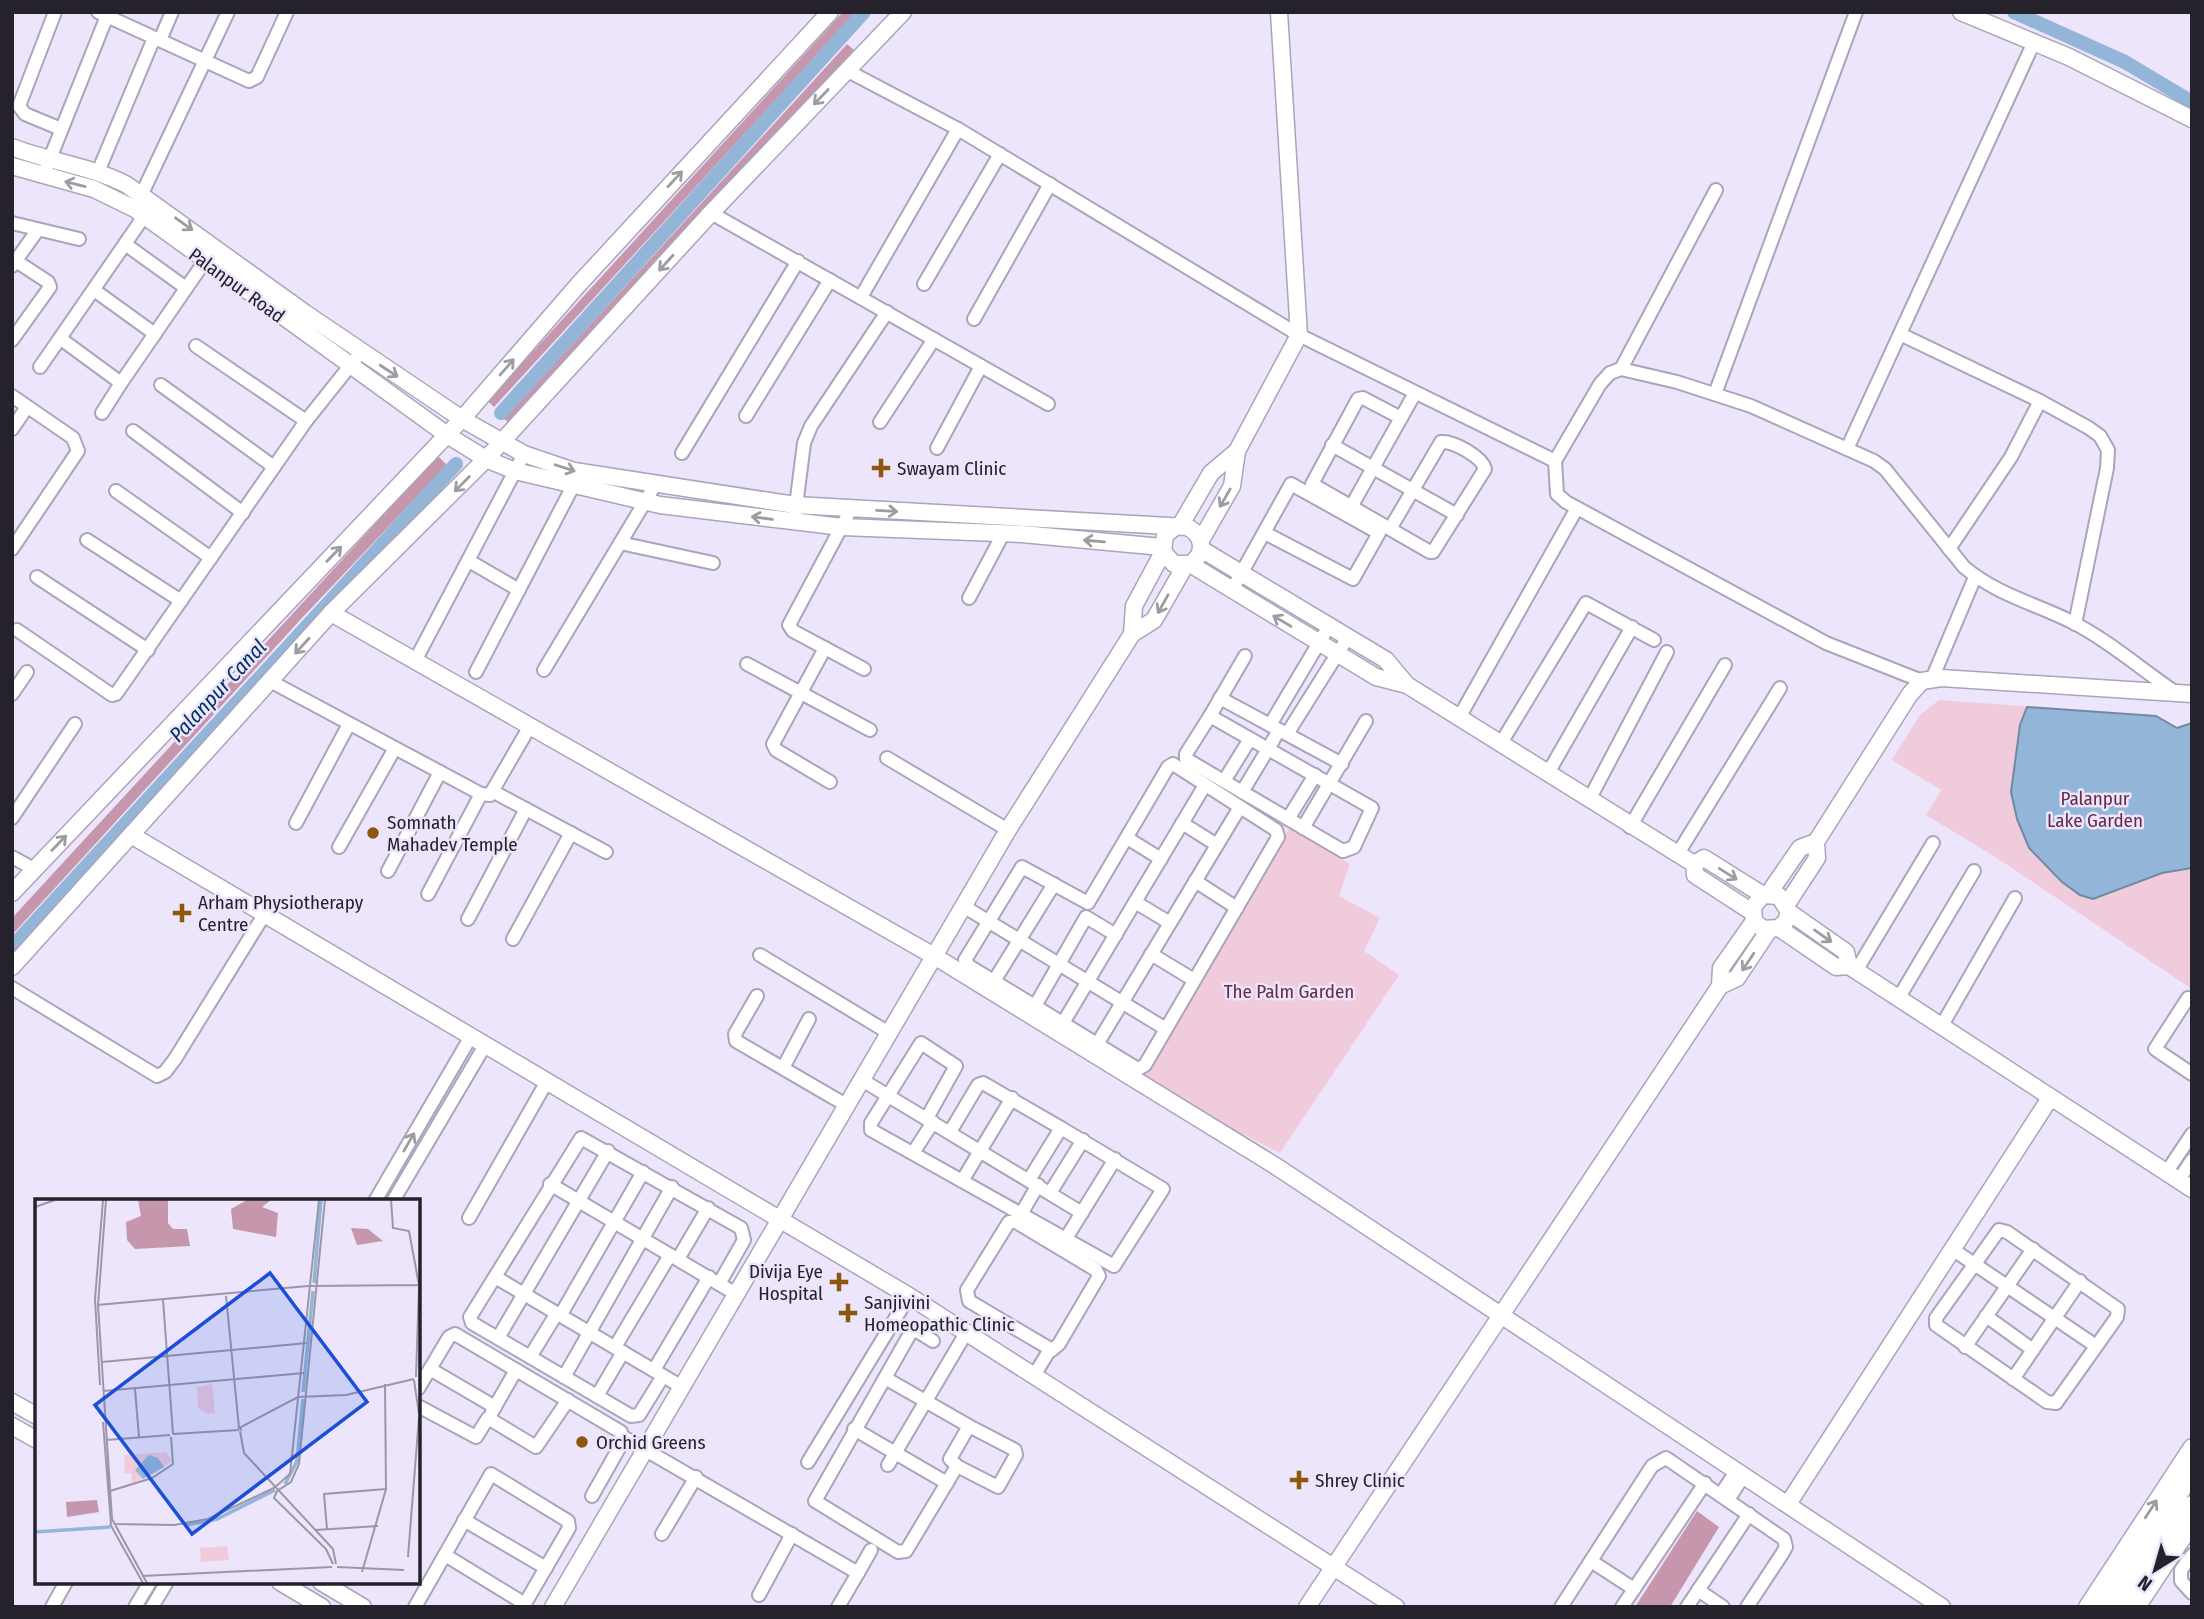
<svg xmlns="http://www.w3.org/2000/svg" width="2204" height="1619" font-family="'Fira Sans Condensed',sans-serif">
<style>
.green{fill:#f0cbdb}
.forest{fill:#c697ac}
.water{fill:#93b5d8;stroke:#7289a4;stroke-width:2}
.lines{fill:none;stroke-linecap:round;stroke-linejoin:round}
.canal{stroke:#93b5d8;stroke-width:14}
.minor-casing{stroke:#aba4ba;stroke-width:16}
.tertiary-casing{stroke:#aba4ba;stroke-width:19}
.secondary-casing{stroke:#aba4ba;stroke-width:21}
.minor{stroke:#fff;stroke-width:12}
.tertiary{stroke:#fff;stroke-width:16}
.secondary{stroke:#fff;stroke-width:18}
.oneway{stroke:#9d9ca0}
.poi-dot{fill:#8e570c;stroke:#ece5fc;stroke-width:2.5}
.labels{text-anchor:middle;stroke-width:5;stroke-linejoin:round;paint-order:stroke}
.street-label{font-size:19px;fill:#25222b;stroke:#ece5fc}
.poi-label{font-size:19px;fill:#25222b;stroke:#ece5fc;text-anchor:start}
.park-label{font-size:19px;fill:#672c4a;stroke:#ece5fc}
.water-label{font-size:21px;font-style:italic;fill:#003460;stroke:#ece5fc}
.inset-river{fill:none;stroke:#93b5d8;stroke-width:3.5}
.inset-road{fill:none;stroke:#9c97a8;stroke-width:2}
.view{fill:#1d4ed8;fill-opacity:0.15;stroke:#1d4ed8;stroke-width:3.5}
.inset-edge{fill:none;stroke:#25222b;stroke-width:3.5}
</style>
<rect width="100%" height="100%" fill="#ece5fc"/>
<g class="green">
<path d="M1939 700 2156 716 2177 728 2192 723V989L1997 858 1926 815 1941 790 1892 760 1920 715Z"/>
<path d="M1290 827 1350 864 1339 896 1380 918 1364 951 1399 975 1280 1153 1140 1083Z"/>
</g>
<g class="forest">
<path d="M843 12H856L494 407 488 401Z"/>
<path d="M847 44 855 51 511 424 504 419Z"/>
<path d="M438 456 447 465 301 619 12 935V918Z"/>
<path d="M1697 1511 1719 1527 1670 1607H1635Z"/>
</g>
<path class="water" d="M2027 707 2156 716 2177 728 2192 723V868L2162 873 2093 899 2080 895 2062 882 2029 848 2017 819 2011 792 2020 725Z"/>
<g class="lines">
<g class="canal">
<path d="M2014 12 2125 62 2192 102"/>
<path d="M501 413 864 12"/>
<path d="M12 947 456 464"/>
</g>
<g class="minor-casing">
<g id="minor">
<path d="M55 12 19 106 25 114 61 129"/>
<path d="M98 12 249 81 257 77 287 12"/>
<path d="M160 40 172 12"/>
<path d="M846 70 958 129 1299 335 1555 461 1600 384 1610 373 1621 369 1677 382 1751 406 1874 461 1885 469 1964 567C1997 595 2037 604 2074 623 2109 641 2141 669 2172 690"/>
<path d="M98 172 154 38"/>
<path d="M43 176 107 16"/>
<path d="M138 202 228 12"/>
<path d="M711 213 1048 404"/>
<path d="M12 223 79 239"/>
<path d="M125 244 186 288"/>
<path d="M12 266 37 231"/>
<path d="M924 284 1000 154"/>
<path d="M94 290 155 334"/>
<path d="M861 297 958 129"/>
<path d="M974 319 1050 184"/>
<path d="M1900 334 2040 401 2089 428 2100 436 2108 450 2107 468 2075 624"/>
<path d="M61 339 121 383 209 255"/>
<path d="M12 340 50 287 48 282 16 261"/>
<path d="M196 346 306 421"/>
<path d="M40 367 149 209"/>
<path d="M1621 369 1716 190"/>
<path d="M161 385 274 467"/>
<path d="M1715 394 1856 12"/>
<path d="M12 396 73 438 78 451 12 549"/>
<path d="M102 413 121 383"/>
<path d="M746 416 830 280"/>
<path d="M880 422 934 339"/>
<path d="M12 429 27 407"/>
<path d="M133 431 243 513"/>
<path d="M1332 445 1457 515"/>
<path d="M937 448 981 366"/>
<path d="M1847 449 2034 42"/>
<path d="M682 453 798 261"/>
<path d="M1555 461 1557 494 1566 502 1826 643 1922 681"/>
<path d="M116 491 211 558"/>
<path d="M1351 507 1415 393"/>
<path d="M851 509 789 625 793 631 864 669"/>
<path d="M795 514 804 443 811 426 887 312"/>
<path d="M1390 529 1441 442C1454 441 1482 457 1485 469L1433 552H1430L1312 484 1358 399 1363 398 1401 418"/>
<path d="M87 540 181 601"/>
<path d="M620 543 713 563"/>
<path d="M1949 549 2011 457 2040 401"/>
<path d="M469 561 519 590"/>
<path d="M37 577 148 650"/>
<path d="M1232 590 1291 484 1379 533 1353 579 1265 533"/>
<path d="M969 598 1003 534"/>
<path d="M17 630 112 695 116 694 306 421 361 352"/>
<path d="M825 648 773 744 776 750 830 782"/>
<path d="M415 661 524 454"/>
<path d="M747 664 870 730"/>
<path d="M544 670 655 485"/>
<path d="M476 672 573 486"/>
<path d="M1932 679 1975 577"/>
<path d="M270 681 395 748 339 847"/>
<path d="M12 694 27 672"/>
<path d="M1220 698 1342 764"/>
<path d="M1210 716 1245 656"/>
<path d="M1460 716 1577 508"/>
<path d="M1270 725 1329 626"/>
<path d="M1287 734 1348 637"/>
<path d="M1501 743 1586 603 1654 640"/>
<path d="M395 748 440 772"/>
<path d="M887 758 1008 830"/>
<path d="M1173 764 1276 830 1278 837 1145 1065 1138 1069 969 966 965 960 1022 867 1088 903 1168 767Z"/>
<path d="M1548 773 1632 627"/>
<path d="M1224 781 1250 739"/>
<path d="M494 792 606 852"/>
<path d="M1242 792 1268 749 1210 716 1186 754V759L1343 851 1354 847 1372 808 1268 749 1279 730"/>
<path d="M1589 800 1667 652"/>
<path d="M12 818 75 724"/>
<path d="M1288 819 1315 775"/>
<path d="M296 823 349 724"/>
<path d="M1182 823 1217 845"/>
<path d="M1630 827 1725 665"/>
<path d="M1303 828 1366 721"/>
<path d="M1127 838 1161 859"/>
<path d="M1677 855 1780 688"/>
<path d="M12 857 34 869"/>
<path d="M388 871 440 772 481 794 490 795 530 726"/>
<path d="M1195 881 1237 908"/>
<path d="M428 894 481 794"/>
<path d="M1135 902 1205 785"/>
<path d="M963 906 1166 1029"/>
<path d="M468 919 526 809"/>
<path d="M513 939 571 833"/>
<path d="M1151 954 1194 980"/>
<path d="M760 955 889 1033"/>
<path d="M1856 971 1933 843"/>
<path d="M994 981 1054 884"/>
<path d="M12 988 157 1076 165 1072 175 1059 264 915"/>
<path d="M757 996 735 1034 736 1041 846 1105"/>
<path d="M1898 999 1974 871"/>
<path d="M2192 1001 2188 998 2155 1049 2192 1074"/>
<path d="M1035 1006 1086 917 1116 935"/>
<path d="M1063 1023 1135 902 1170 923"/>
<path d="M1941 1027 2015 898"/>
<path d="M1093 1051 1240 807"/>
<path d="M783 1068 809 1019"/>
<path d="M862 1080 1082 1213"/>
<path d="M927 1118 956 1066 921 1043 871 1123V1130L1114 1266 1163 1189 1061 1128"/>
<path d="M950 1132 978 1085 983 1083 1061 1128 1029 1180"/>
<path d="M913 1153 933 1122"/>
<path d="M2166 1173 2192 1134"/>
<path d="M962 1181 1012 1098"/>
<path d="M2178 1181 2192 1160"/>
<path d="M550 1184 736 1294"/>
<path d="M1050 1193 1083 1140"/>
<path d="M375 1201 470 1038"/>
<path d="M393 1201 484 1047"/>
<path d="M1021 1214 1038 1185"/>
<path d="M469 1218 546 1083"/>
<path d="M1009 1222H1016L1096 1270 1099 1276 1059 1344 1052 1350 969 1301 967 1290Z"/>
<path d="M1999 1230 2007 1232 2118 1309 2117 1317 2056 1403 2047 1402 1936 1325V1318Z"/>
<path d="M1065 1240 1115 1159"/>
<path d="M1952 1249 2096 1346"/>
<path d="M678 1259 708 1208"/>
<path d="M495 1277 682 1387"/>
<path d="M560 1316 643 1172"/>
<path d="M1986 1316 2033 1350"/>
<path d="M498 1338 608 1151"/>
<path d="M933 1341 917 1331 911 1332 815 1501 898 1552 906 1551 957 1466 998 1487 1016 1455 1015 1450 969 1426"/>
<path d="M615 1347 670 1255"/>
<path d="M1965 1347 2033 1249"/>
<path d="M530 1357 557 1313"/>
<path d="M430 1369 495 1407"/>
<path d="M654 1370 709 1277"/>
<path d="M1035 1374 1049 1351"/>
<path d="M663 1376 639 1415 631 1416 472 1323 470 1317 581 1138 741 1228 744 1240 719 1284"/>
<path d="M564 1377 672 1187"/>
<path d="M885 1378 969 1426 950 1459 957 1466"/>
<path d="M2013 1379 2080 1281"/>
<path d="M418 1389 449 1337 455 1334 621 1432 623 1441 592 1496"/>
<path d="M597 1396 623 1352"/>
<path d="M418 1406 476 1437 488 1418 536 1447 568 1400"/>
<path d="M492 1412 516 1370"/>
<path d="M854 1429 947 1483"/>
<path d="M625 1438 858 1573 838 1607"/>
<path d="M808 1462 909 1296"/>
<path d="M888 1465 966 1333"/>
<path d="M1721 1494 1737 1470"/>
<path d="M1728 1500 1744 1475"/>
<path d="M464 1520 546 1568"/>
<path d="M662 1534 696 1477"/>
<path d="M445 1555 525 1604"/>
<path d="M2192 1555 2181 1570V1581L2192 1593"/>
<path d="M1591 1561 1634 1589"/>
<path d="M858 1573 871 1550"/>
<path d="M1698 1590 1723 1607"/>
<path d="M759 1595 792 1534"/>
<path d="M52 1607 66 1582"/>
<path d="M135 1607 150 1582"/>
<path d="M152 1607 167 1582"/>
<path d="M415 1607 491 1474 568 1521 569 1528 523 1607"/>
<path d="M1561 1607 1652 1466 1666 1458 1784 1539 1786 1547 1782 1554 1747 1607"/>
<path d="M1622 1607 1705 1483"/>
<path d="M1687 1607 1749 1514"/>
</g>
</g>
<g class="tertiary-casing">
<g id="tertiary">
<path d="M1961 12 2069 57 2192 119"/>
<path d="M12 147C50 162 91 166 127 185L305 313 462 419 524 454 574 471 795 505 1187 527C1204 535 1206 554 1190 564H1174L1163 552 1165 535 1174 528"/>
<path d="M12 166 94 189 135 209 447 435 486 459 515 471 660 505 842 527 1022 534 1162 547"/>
<path d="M1180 526 1211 473 1237 451"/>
<path d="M1201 540 1232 486 1237 451 1299 335 1279 12"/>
<path d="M1201 549 1386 660 1407 685"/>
<path d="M1190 564 1376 677 1407 685 1694 864"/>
<path d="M331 613 934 956 1274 1165 1942 1607"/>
<path d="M1132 634 1134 606 1163 552"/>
<path d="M131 835 909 1296 1396 1607"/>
<path d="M1694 864 1704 858 1763 895 1779 896 1789 912 1786 921 1779 928 1763 929 1754 921 1753 907 1763 895"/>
<path d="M1694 864 1695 875 1752 912"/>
<path d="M12 893 462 419 578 285 830 12"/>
<path d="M1769 893 1800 848 1816 842"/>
<path d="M1787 904 1817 858 1816 842 1910 694 1922 681 1941 678 2192 694"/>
<path d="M1789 912 1846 952 1849 966"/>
<path d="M1779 928 1836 967 1849 966 2192 1189"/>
<path d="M12 967 331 613 486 459 711 213 903 12"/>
<path d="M1720 986 1737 978 1769 930"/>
<path d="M12 1402 37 1416"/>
<path d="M12 1426 37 1440"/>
<path d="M1788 1504 2050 1098"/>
<path d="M280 1582 322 1607"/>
<path d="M321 1582 363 1607"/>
<path d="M553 1607 1008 830 1132 634 1154 620 1185 566"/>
<path d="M1307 1607 1720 986 1721 968 1754 921"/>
<path d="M2087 1607 2192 1447"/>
<path d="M2137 1607 2192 1524"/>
</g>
</g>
<g class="secondary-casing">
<g id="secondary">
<path d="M2104 1607 2192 1473"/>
<path d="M2124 1607 2192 1505"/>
</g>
</g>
<use href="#minor" class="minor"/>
<use href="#tertiary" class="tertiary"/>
<use href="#secondary" class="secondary"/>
</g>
<defs><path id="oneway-shaft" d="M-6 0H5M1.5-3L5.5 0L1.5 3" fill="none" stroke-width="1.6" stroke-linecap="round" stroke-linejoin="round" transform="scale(1.75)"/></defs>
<g class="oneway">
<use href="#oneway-shaft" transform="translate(821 97) rotate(134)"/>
<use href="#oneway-shaft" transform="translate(675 179) rotate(-47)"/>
<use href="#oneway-shaft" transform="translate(75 184) rotate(-166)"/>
<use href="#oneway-shaft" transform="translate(184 224) rotate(36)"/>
<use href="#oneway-shaft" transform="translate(666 263) rotate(132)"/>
<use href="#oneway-shaft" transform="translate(507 367) rotate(-49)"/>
<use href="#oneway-shaft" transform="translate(389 371) rotate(33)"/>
<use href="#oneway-shaft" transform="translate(565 468) rotate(18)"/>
<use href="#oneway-shaft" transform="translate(462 484) rotate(135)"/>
<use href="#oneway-shaft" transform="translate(1225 498) rotate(120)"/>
<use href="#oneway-shaft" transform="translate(887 511) rotate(3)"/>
<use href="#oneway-shaft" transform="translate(762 518) rotate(-172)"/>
<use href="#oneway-shaft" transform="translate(1094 541) rotate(-175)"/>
<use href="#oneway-shaft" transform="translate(334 554) rotate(-46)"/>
<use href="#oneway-shaft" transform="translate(1163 604) rotate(119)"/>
<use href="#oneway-shaft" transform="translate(1282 621) rotate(-149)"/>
<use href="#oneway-shaft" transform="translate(302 646) rotate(132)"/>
<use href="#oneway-shaft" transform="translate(59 843) rotate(-46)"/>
<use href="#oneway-shaft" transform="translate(1728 874) rotate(32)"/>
<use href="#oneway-shaft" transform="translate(1823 936) rotate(35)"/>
<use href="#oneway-shaft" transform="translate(1748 962) rotate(124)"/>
<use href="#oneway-shaft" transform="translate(409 1142) rotate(-60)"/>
<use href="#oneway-shaft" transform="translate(2151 1509) rotate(-57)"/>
</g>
<g class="poi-dot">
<path d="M877.5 457.5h7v7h7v7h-7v7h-7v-7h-7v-7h7z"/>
<circle cx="373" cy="833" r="7"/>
<path d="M178.5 902.5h7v7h7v7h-7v7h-7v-7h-7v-7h7z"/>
<path d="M835.5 1271.5h7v7h7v7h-7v7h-7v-7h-7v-7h7z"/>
<path d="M844.5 1302.5h7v7h7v7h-7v7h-7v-7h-7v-7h7z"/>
<circle cx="582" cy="1442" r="7"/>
<path d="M1295.5 1469.5h7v7h7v7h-7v7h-7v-7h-7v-7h7z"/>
</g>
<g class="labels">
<g class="street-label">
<text transform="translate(237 285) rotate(36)" y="7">Palanpur Road</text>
</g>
<g class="poi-label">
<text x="897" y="475">Swayam Clinic</text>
<text x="387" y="829">Somnath<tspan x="387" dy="22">Mahadev Temple</tspan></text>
<text x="198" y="909">Arham Physiotherapy<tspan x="198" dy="22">Centre</tspan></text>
<text x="823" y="1278" text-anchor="end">Divija Eye<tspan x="823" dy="22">Hospital</tspan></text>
<text x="864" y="1309">Sanjivini<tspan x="864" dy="22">Homeopathic Clinic</tspan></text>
<text x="596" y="1449">Orchid Greens</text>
<text x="1315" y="1487">Shrey Clinic</text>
</g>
<g class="park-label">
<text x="2095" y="805">Palanpur<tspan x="2095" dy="22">Lake Garden</tspan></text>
<text x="1289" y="998">The Palm Garden</text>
</g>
<g class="water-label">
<text transform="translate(218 691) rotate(-47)" y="7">Palanpur Canal</text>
</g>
</g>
<g transform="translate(35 1199)">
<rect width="385" height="385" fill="#ece5fc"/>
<path d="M177 185 180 214 173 215 163 209 162 188ZM131 253 137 262 115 277 97 284 96 274H90L89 256ZM192 347 194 361 166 363 165 349Z" fill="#f0cbdb"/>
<path d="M103 1H133V24L138 30H152L155 47 100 50 92 41 91 23 106 17ZM212 1H236L227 8 243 14 241 38 198 30 196 10ZM316 29 333 30 348 42 322 46ZM62 301 64 313 32 318 31 303Z" fill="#c697ac"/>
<path d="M114 256 123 259 129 268 108 280 100 271Z" fill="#93b5d8"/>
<path class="inset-river" d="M279 84 286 1M268 193 278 92M250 285 262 262 268 200M151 326 182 320 240 291M0 333 75 328"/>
<path class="inset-road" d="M71 1 63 106 77 320 112 384M356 1 358 29 374 32 384 86 381 178M0 8 20 1M191 97 204 229M128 101 138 235M62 106 273 87 384 86M67 163 272 144M379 181 384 215M65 186 60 100 68 1M100 190 104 238M68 192 269 174M68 223 76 325M207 231 204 229 263 198 311 196 379 180M205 232 209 254 298 350 301 365M138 235 204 231M71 241 135 236M75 292 117 279 138 265 136 238M242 292 256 283 264 265 290 1M242 292 239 299 291 350 298 365M75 325 108 384M79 325 139 326 173 320 239 289 255 275 284 1M292 330 289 295 351 290M281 331 343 327M373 358 384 218M302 368 369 371M327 373 351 290 350 185M107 377 297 368"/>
<path class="view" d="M235 74 332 203 157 335 60 206Z"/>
<rect width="385" height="385" class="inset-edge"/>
</g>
<rect width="2204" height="1619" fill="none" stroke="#25222b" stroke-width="28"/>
<g transform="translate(2155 1570) rotate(217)" stroke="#ece5fc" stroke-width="5" paint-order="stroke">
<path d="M0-5L12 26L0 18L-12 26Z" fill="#25222b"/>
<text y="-10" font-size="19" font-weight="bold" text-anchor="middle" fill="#25222b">N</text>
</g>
</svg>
